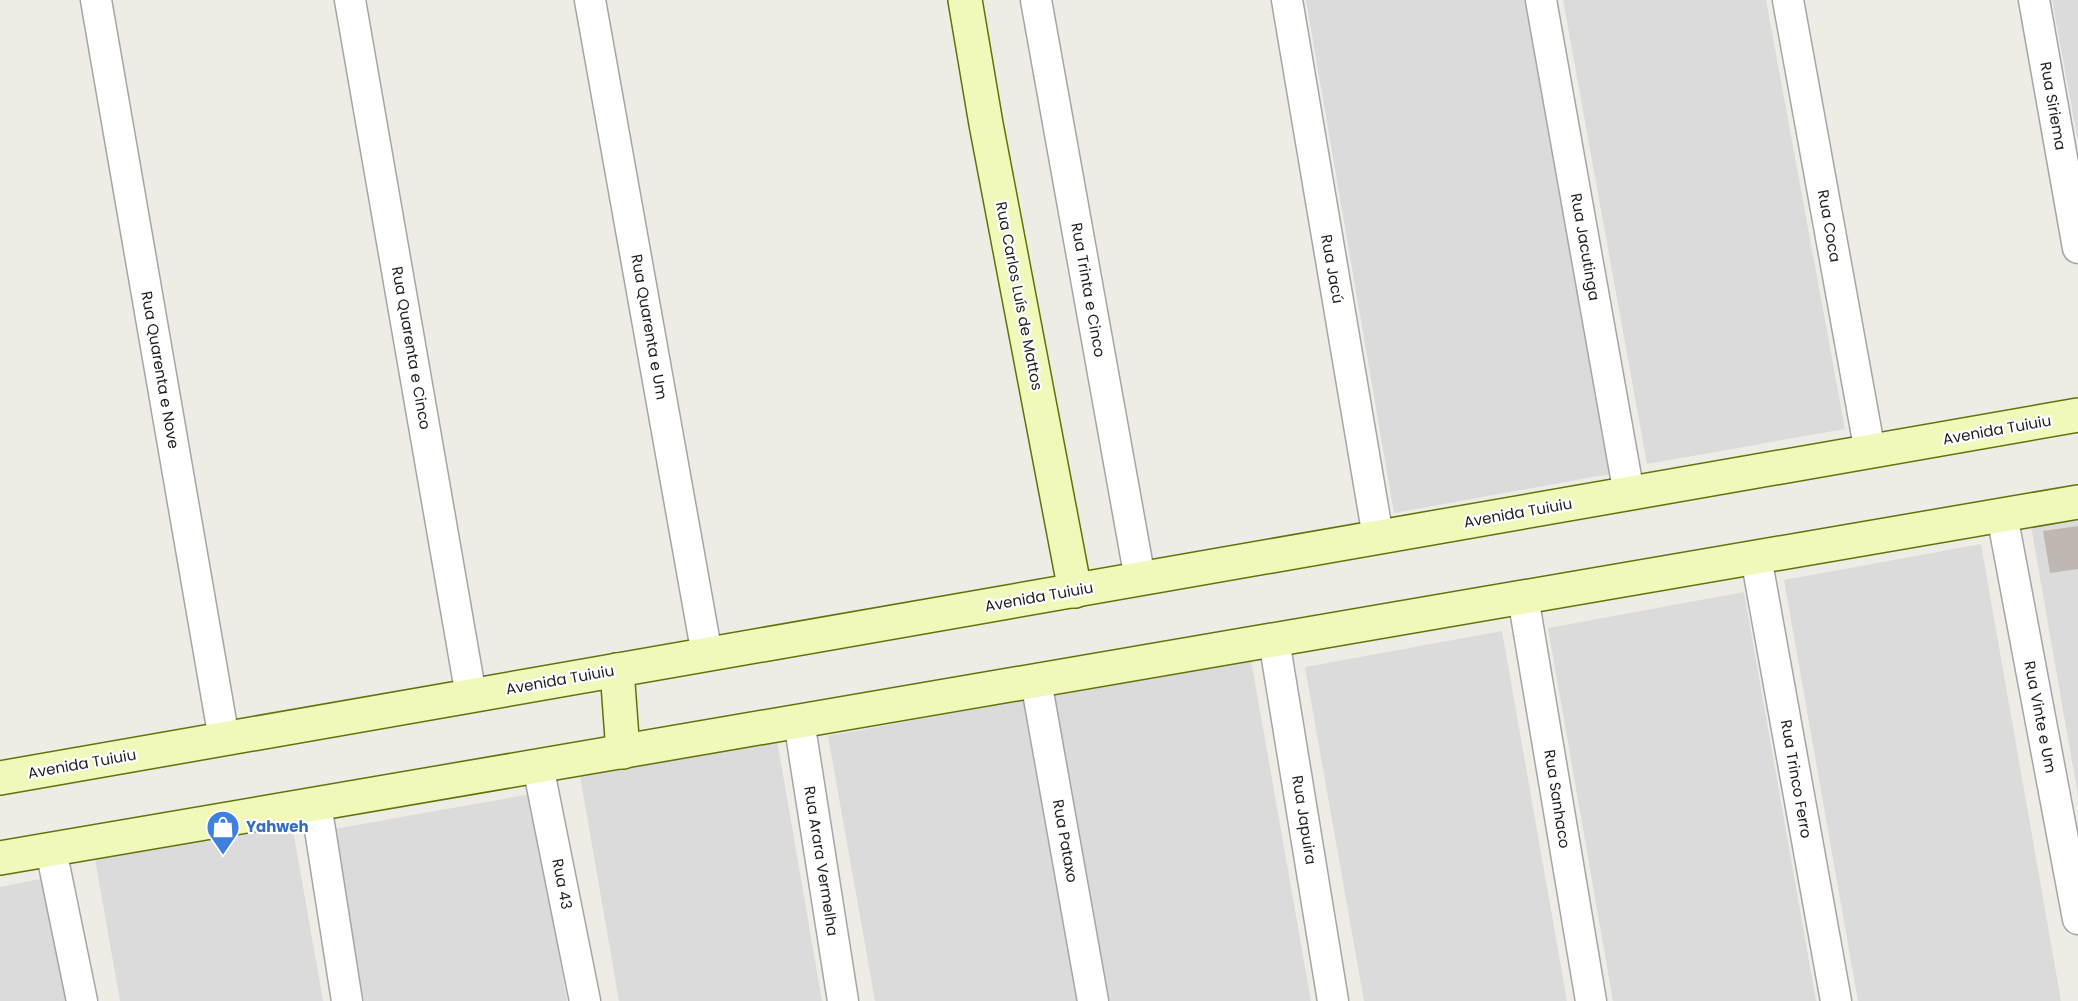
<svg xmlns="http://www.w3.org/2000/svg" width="2078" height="1001" font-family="Poppins,sans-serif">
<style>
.residential{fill:#dcdbdb}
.building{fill:#bfb8b0}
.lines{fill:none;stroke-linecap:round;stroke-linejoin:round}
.street-casing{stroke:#a5a5a5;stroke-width:33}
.secondary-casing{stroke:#607208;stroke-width:36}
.street{stroke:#fff;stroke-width:30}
.secondary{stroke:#f1f8b9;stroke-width:33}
.labels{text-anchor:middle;stroke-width:4.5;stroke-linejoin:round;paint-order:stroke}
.street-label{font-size:15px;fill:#1e1e1e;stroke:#fff}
.shop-label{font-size:15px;font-weight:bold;fill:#366cbe;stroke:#fff;text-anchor:start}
</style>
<rect width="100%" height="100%" fill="#eeece4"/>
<g class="residential">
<path d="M1306 0H1526L1615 473 1394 513Z"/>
<path d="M1563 0H1766L1845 429 1647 464Z"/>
<path d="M2052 0H2078V141Z"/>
<path d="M2078 517V796L2031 526Z"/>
<path d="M1981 544 2061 1001H1858L1784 580Z"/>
<path d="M1744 592 1816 1001H1613L1548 628Z"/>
<path d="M1502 631 1567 1001H1364L1305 667Z"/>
<path d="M1251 660 1311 1001H1108L1054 696Z"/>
<path d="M1025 700 1078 1001H875L828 736Z"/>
<path d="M777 740 822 1001H619L580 776Z"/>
<path d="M531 794 567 1001H364L334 829Z"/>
<path d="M292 824 323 1001H120L95 859Z"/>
<path d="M45 878 67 1001H0V887Z"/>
</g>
<path class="building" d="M2078 526V569L2050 573 2043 531Z"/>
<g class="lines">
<g class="street-casing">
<g id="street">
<path d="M96 0 224 739"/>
<path d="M350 0 471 696"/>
<path d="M590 0 707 655"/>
<path d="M1036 0 1140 579"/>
<path d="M1287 0 1378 537"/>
<path d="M1541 0 1629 494"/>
<path d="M1788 0 1870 452"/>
<path d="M2034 0 2078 248"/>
<path d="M2002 515 2078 919"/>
<path d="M1756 557 1836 1001"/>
<path d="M1523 597 1591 1001"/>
<path d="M1274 640 1333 1001"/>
<path d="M1036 681 1093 1001"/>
<path d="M799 721 843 1001"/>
<path d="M538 766 585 1001"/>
<path d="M316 804 347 1001"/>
<path d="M51 850 82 1001"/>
</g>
</g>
<g class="secondary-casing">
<g id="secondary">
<path d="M965 0 986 124 1075 591"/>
<path d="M617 670 623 752"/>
<path d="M0 778 2078 415"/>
<path d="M0 858 2078 502"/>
</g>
</g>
<use href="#street" class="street"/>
<use href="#secondary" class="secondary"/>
</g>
<defs>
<g id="shop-pin" transform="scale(1.725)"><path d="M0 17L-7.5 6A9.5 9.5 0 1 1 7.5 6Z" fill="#3f7fe0" stroke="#fff"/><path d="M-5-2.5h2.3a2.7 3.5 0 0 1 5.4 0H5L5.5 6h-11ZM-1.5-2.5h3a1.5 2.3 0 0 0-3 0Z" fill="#fff"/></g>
</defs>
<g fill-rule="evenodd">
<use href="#shop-pin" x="223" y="827"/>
</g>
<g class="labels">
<g class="street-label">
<text transform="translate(2053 106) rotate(80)" y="5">Rua Siriema</text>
<text transform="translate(1829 226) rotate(80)" y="5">Rua Coca</text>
<text transform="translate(1585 247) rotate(80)" y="5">Rua Jacutinga</text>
<text transform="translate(1332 269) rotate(80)" y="5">Rua Jacú</text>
<text transform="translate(1088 290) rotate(80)" y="5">Rua Trinta e Cinco</text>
<text transform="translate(1019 296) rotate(79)" y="5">Rua Carlos Luís de Mattos</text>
<text transform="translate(649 327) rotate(80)" y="5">Rua Quarenta e Um</text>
<text transform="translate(411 348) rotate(80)" y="5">Rua Quarenta e Cinco</text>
<text transform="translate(160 370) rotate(80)" y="5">Rua Quarenta e Nove</text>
<text transform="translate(1997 430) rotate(-10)" y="5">Avenida Tuiuiu</text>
<text transform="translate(1518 513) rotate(-10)" y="5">Avenida Tuiuiu</text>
<text transform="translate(1039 597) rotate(-10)" y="5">Avenida Tuiuiu</text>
<text transform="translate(560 680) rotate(-10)" y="5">Avenida Tuiuiu</text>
<text transform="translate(2040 717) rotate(79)" y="5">Rua Vinte e Um</text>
<text transform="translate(82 764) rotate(-10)" y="5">Avenida Tuiuiu</text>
<text transform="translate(1796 779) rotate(80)" y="5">Rua Trinco Ferro</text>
<text transform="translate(1557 799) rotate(81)" y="5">Rua Sanhaco</text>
<text transform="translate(1304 820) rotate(81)" y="5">Rua Japuira</text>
<text transform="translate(1065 841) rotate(80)" y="5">Rua Pataxo</text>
<text transform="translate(821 861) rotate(81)" y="5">Rua Arara Vermelha</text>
<text transform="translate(562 884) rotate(79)" y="5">Rua 43</text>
</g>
<g class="shop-label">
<text x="246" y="832">Yahweh</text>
</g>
</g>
</svg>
